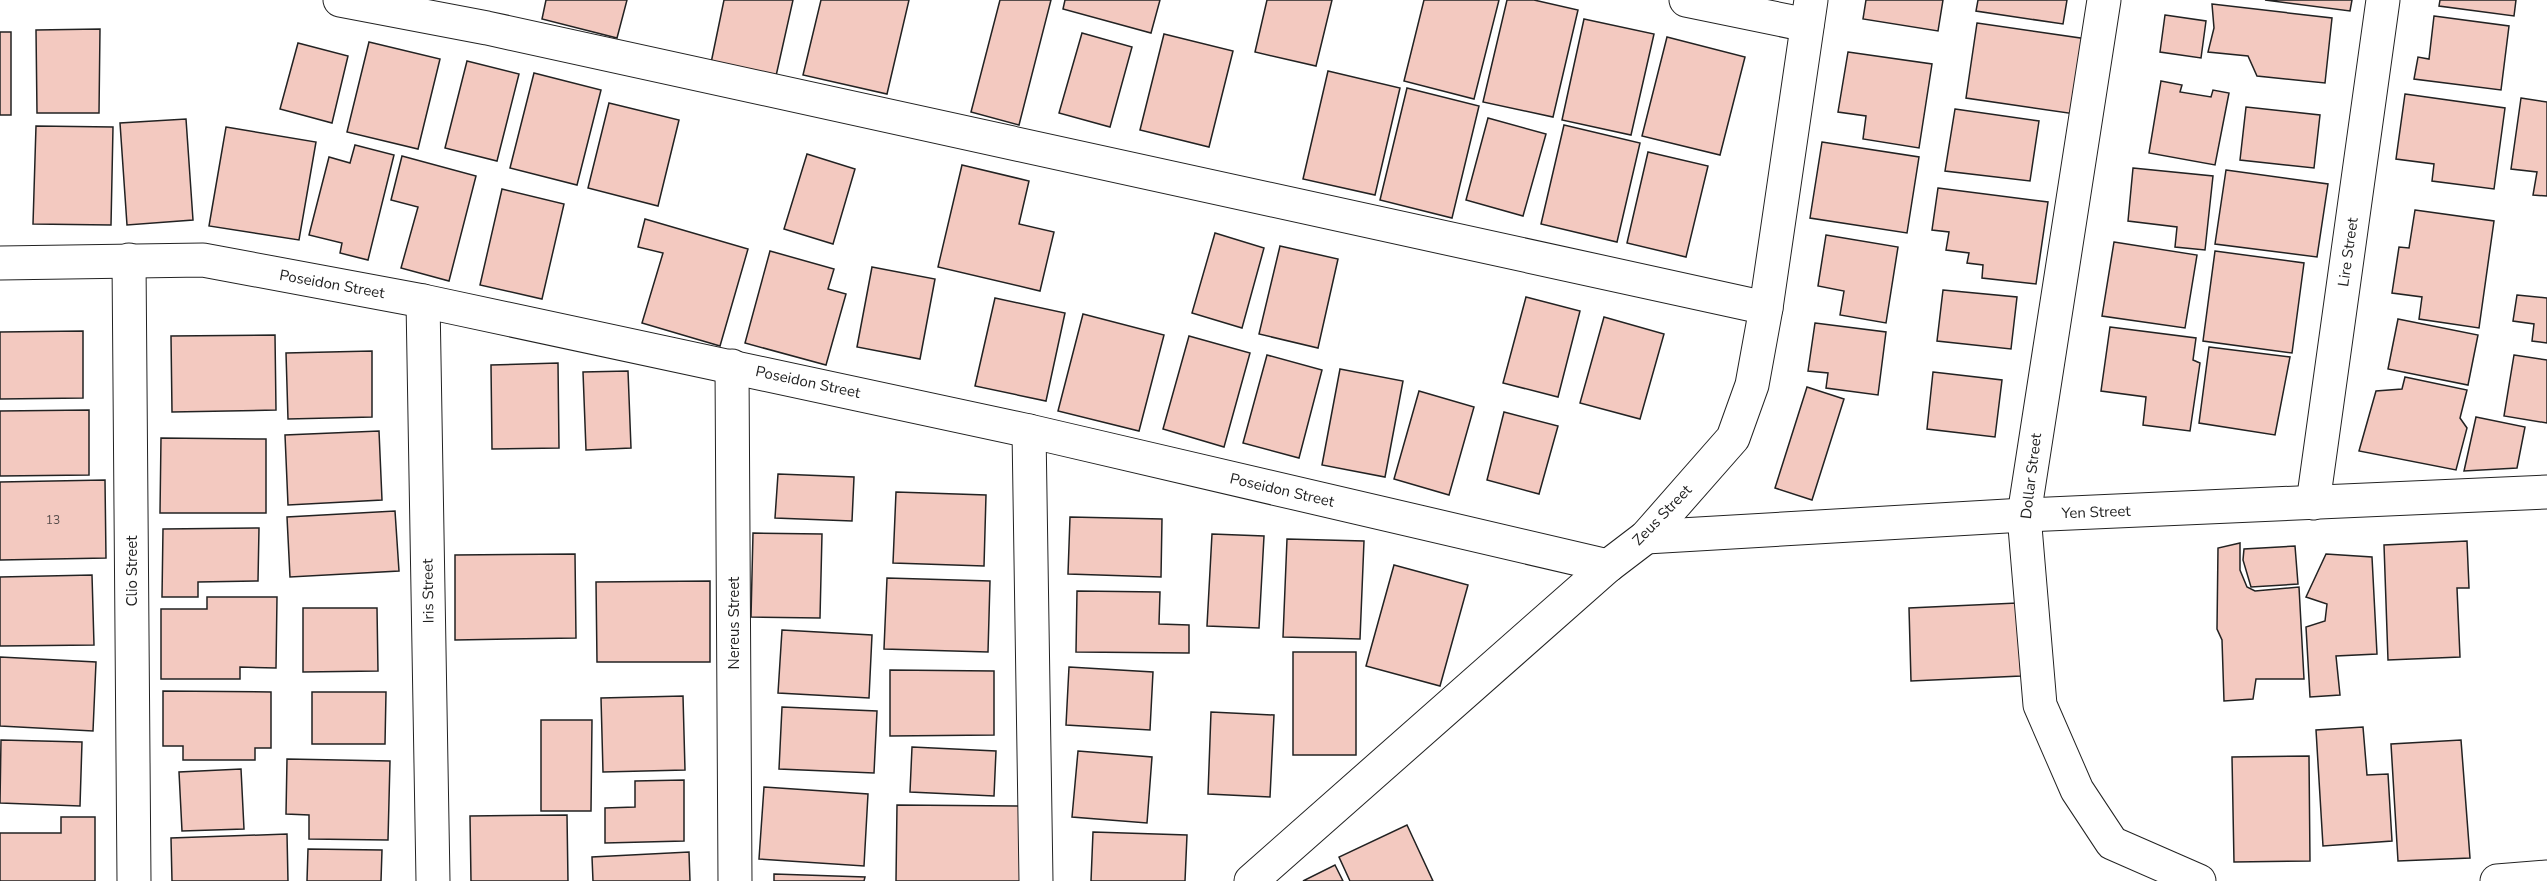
<svg xmlns="http://www.w3.org/2000/svg" width="2547" height="881" font-family="'Nunito Sans',sans-serif">
<style>
.building{fill:#f3c9c0;stroke:#222;stroke-width:1.5}
.lines{fill:none;stroke-linecap:round;stroke-linejoin:round}
.street-casing{stroke:#222;stroke-width:35}
.street{stroke:#fff;stroke-width:33}
.labels{text-anchor:middle;stroke-width:4.5;stroke-linejoin:round;paint-order:stroke}
.number-label{font-size:12px;fill:#564c4a}
.street-label{font-size:15px;fill:#222;stroke:#fff}
</style>
<rect width="100%" height="100%" fill="#fff"/>
<g class="building">
<path d="M546 0H627L617 38 542 19Z"/>
<path d="M724 0H793L776 76 711 63Z"/>
<path d="M821 0H909L887 94 803 75Z"/>
<path d="M1000 0H1051L1019 125 971 112Z"/>
<path d="M1065 0H1160L1151 33 1063 9Z"/>
<path d="M1267 0H1332L1316 66 1255 52Z"/>
<path d="M1424 0H1499L1474 99 1404 81Z"/>
<path d="M1507 0H1534L1578 10 1553 117 1483 102Z"/>
<path d="M1866 0H1943L1938 31 1863 19Z"/>
<path d="M1978 0H2067L2063 24 1976 11Z"/>
<path d="M2265 0H2352L2350 11Z"/>
<path d="M2440 0H2516L2514 16 2439 6Z"/>
<path d="M2212 4 2332 18 2325 83 2257 76 2248 56 2208 52 2214 28Z"/>
<path d="M2165 15 2206 21 2201 58 2160 52Z"/>
<path d="M2434 16 2509 26 2501 90 2414 79 2418 57 2429 59Z"/>
<path d="M1584 19 1654 34 1631 135 1562 120Z"/>
<path d="M1977 23 2087 39 2075 114 1966 98Z"/>
<path d="M100 29 99 113H37L36 30Z"/>
<rect x="0" y="32" width="11" height="83"/>
<path d="M1082 33 1132 47 1110 127 1059 113Z"/>
<path d="M1164 34 1233 51 1209 147 1140 130Z"/>
<path d="M1667 37 1745 57 1720 155 1642 136Z"/>
<path d="M369 42 440 59 418 149 347 132Z"/>
<path d="M298 43 348 56 332 123 280 109Z"/>
<path d="M1848 52 1932 64 1919 148 1863 139 1866 116 1838 112Z"/>
<path d="M467 61 519 74 497 161 445 148Z"/>
<path d="M1328 71 1400 88 1375 195 1303 179Z"/>
<path d="M534 73 601 90 577 185 510 168Z"/>
<path d="M2161 81 2182 85 2180 92 2211 97 2213 90 2229 93 2215 165 2149 153Z"/>
<path d="M1407 88 1479 106 1452 218 1380 200Z"/>
<path d="M2405 94 2505 108 2494 189 2432 181 2434 164 2396 159Z"/>
<path d="M2521 98 2547 102V196L2533 195 2537 172 2511 169Z"/>
<path d="M609 103 679 120 658 206 588 188Z"/>
<path d="M2246 107 2320 115 2314 168 2240 160Z"/>
<path d="M1955 109 2039 121 2030 181 1945 171Z"/>
<path d="M1488 118 1546 134 1523 216 1466 200Z"/>
<path d="M186 119 193 220 127 225 120 123Z"/>
<path d="M1564 125 1640 143 1617 242 1541 224Z"/>
<path d="M36 126 113 127 111 225 33 224Z"/>
<path d="M226 127 316 142 299 240 209 226Z"/>
<path d="M1822 142 1919 157 1907 233 1810 218Z"/>
<path d="M355 145 394 155 368 260 340 253 342 243 309 235 329 157 350 163Z"/>
<path d="M1648 152 1708 166 1686 257 1627 243Z"/>
<path d="M807 154 855 169 833 244 784 229Z"/>
<path d="M402 156 476 176 449 281 401 268 418 207 391 200Z"/>
<path d="M962 165 1029 181 1019 224 1054 232 1040 291 938 267Z"/>
<path d="M2133 168 2213 176 2205 250 2175 247 2177 227 2128 221Z"/>
<path d="M2226 170 2328 184 2317 257 2215 244Z"/>
<path d="M1938 188 2048 202 2036 284 1982 278 1983 265 1967 263 1969 253 1946 250 1949 232 1932 230Z"/>
<path d="M502 189 564 204 542 299 480 285Z"/>
<path d="M2415 210 2494 221 2479 328 2419 319 2422 297 2392 293 2399 247 2409 248Z"/>
<path d="M645 219 748 249 720 346 642 323 663 253 638 247Z"/>
<path d="M1215 233 1264 248 1242 328 1192 313Z"/>
<path d="M1826 235 1898 247 1886 323 1840 315 1844 291 1818 286Z"/>
<path d="M2114 242 2197 255 2185 328 2102 316Z"/>
<path d="M1280 246 1338 259 1318 348 1259 334Z"/>
<path d="M770 251 834 269 828 289 846 294 826 365 745 343Z"/>
<path d="M2215 251 2304 263 2292 353 2203 341Z"/>
<path d="M872 267 935 279 920 359 857 347Z"/>
<path d="M1943 290 2017 297 2011 349 1937 341Z"/>
<path d="M2517 295 2547 298V343L2532 341 2534 324 2513 321Z"/>
<path d="M1526 297 1580 311 1558 397 1503 383Z"/>
<path d="M995 298 1065 313 1046 401 975 386Z"/>
<path d="M1083 314 1164 335 1139 431 1058 411Z"/>
<path d="M1604 317 1664 334 1640 419 1580 403Z"/>
<path d="M2398 319 2478 335 2468 385 2388 369Z"/>
<path d="M1815 323 1886 332 1878 395 1826 388 1828 373 1808 371Z"/>
<path d="M2110 327 2196 338 2193 360 2200 363 2190 431 2143 425 2146 397 2101 391Z"/>
<path d="M83 331V398L0 399V332Z"/>
<path d="M275 335 276 410 172 412 171 336Z"/>
<path d="M1189 336 1250 353 1224 447 1163 429Z"/>
<path d="M2209 347 2290 357 2275 435 2199 423Z"/>
<path d="M372 351V417L288 419 286 353Z"/>
<path d="M1267 355 1322 370 1299 458 1243 443Z"/>
<path d="M2514 355 2547 360V423L2504 416Z"/>
<path d="M558 363 559 448 492 449 491 365Z"/>
<path d="M1340 369 1403 381 1385 477 1322 465Z"/>
<path d="M628 371 631 448 586 450 583 372Z"/>
<path d="M1933 372 2002 380 1995 437 1927 429Z"/>
<path d="M2405 377 2467 390 2460 418 2467 428 2456 470 2359 451 2376 391 2402 389Z"/>
<path d="M1807 387 1844 399 1812 500 1775 488Z"/>
<path d="M1419 391 1474 407 1449 495 1394 479Z"/>
<path d="M89 410V475L0 476V411Z"/>
<path d="M1504 412 1558 426 1539 494 1487 480Z"/>
<path d="M2476 417 2525 427 2517 468 2464 471Z"/>
<path d="M379 431 382 500 288 505 285 435Z"/>
<path d="M161 438 266 439V513H160Z"/>
<path d="M778 474 854 477 852 521 775 518Z"/>
<path d="M105 480 106 558 0 560V482Z"/>
<path d="M896 492 986 495 984 566 893 563Z"/>
<path d="M395 511 399 571 290 577 287 517Z"/>
<path d="M1070 517 1162 519 1161 577 1068 574Z"/>
<path d="M259 528 258 581 198 582V597H162L163 529Z"/>
<path d="M753 533 822 534 820 618 751 617Z"/>
<path d="M1212 534 1264 536 1259 628 1207 626Z"/>
<path d="M1287 539 1364 541 1360 639 1283 637Z"/>
<path d="M2467 541 2469 588H2457L2460 657 2388 660 2384 545Z"/>
<path d="M2240 543V570L2247 587 2255 591 2299 587 2304 679H2256L2253 699 2224 701 2222 640 2217 629 2218 548Z"/>
<path d="M2295 546 2298 584 2251 587 2243 560 2244 549Z"/>
<path d="M575 554 576 638 455 640V555Z"/>
<path d="M2326 554 2372 557 2377 654 2336 656 2340 695 2310 697 2306 627 2325 621 2327 604 2306 597Z"/>
<path d="M1394 565 1468 585 1440 686 1366 666Z"/>
<path d="M92 575 94 645 0 646V577Z"/>
<path d="M887 578 990 581 988 652 884 649Z"/>
<path d="M710 581V662H597L596 582Z"/>
<path d="M1077 591 1160 592 1159 624 1189 625V653L1076 652Z"/>
<path d="M207 597H277L276 668 240 667V679H161V609H207Z"/>
<path d="M2017 603 2021 676 1911 681 1909 608Z"/>
<path d="M303 608H377L378 671 303 672Z"/>
<path d="M782 630 872 635 869 698 778 693Z"/>
<rect x="1293" y="652" width="63" height="103"/>
<path d="M0 657 96 662 93 731 0 726Z"/>
<path d="M1069 667 1153 672 1150 730 1066 725Z"/>
<path d="M890 670 994 671V735L890 736Z"/>
<path d="M163 691 271 692V748H255V760H183V746H163Z"/>
<path d="M312 692H386L385 744H312Z"/>
<path d="M683 696 685 770 603 772 601 698Z"/>
<path d="M782 707 877 711 874 773 779 769Z"/>
<path d="M1211 712 1274 715 1270 797 1208 794Z"/>
<path d="M541 720H592L591 811H541Z"/>
<path d="M2363 727 2367 775 2388 774 2392 841 2323 846 2316 730Z"/>
<path d="M1 740 82 742 80 806 0 803Z"/>
<path d="M2461 740 2470 858 2398 861 2391 744Z"/>
<path d="M912 747 996 751 994 796 910 792Z"/>
<path d="M1078 751 1152 757 1147 823 1072 817Z"/>
<path d="M2309 756 2310 861 2234 862 2232 757Z"/>
<path d="M287 759 390 761 388 840 309 839V815L286 814Z"/>
<path d="M241 769 244 829 182 831 179 772Z"/>
<path d="M684 780V841L605 843V808L635 807V781Z"/>
<path d="M764 787 868 794 864 866 759 859Z"/>
<path d="M897 805 1022 806 1021 881H896Z"/>
<path d="M567 815 568 881H471L470 816Z"/>
<path d="M61 817H95V881H0V833H61Z"/>
<path d="M1407 825 1433 881H1350L1339 857Z"/>
<path d="M1093 832 1187 835 1185 881H1091Z"/>
<path d="M287 834 288 881H172L171 838Z"/>
<path d="M308 849 382 850 381 881H307Z"/>
<path d="M689 852 690 881H593L592 857Z"/>
<path d="M1335 865 1343 881H1303Z"/>
<path d="M774 874 865 877 864 881H774Z"/>
</g>
<g class="lines">
<g class="street-casing">
<g id="street">
<path d="M340 0 487 28 1766 308"/>
<path d="M1686 0 1807 25"/>
<path d="M2104 0 2024 515 2040 705 2077 790 2112 843 2199 881"/>
<path d="M129 260 134 881"/>
<path d="M0 263 203 260 423 301 1029 431 1608 566"/>
<path d="M423 301 433 881"/>
<path d="M732 366 735 881"/>
<path d="M1029 431 1036 881"/>
<path d="M2313 503 2383 0"/>
<path d="M1646 537 2024 515 2547 492"/>
<path d="M1251 881 1608 566 1646 537 1733 438 1752 385 1766 308 1811 0"/>
<path d="M2497 881 2547 877"/>
</g>
</g>
<use href="#street" class="street"/>
</g>
<g class="labels">
<g class="number-label">
<text x="53" y="524">13</text>
</g>
<g class="street-label">
<text transform="translate(2348 252) rotate(-82)" y="5">Lire Street</text>
<text transform="translate(332 284) rotate(10)" y="5">Poseidon Street</text>
<text transform="translate(808 382) rotate(12)" y="5">Poseidon Street</text>
<text transform="translate(2031 476) rotate(-83)" y="5">Dollar Street</text>
<text transform="translate(1282 490) rotate(13)" y="5">Poseidon Street</text>
<text transform="translate(2096 512) rotate(-2)" y="5">Yen Street</text>
<text transform="translate(1662 515) rotate(-46)" y="5">Zeus Street</text>
<text transform="translate(132 571) rotate(-90)" y="5">Clio Street</text>
<text transform="translate(428 591) rotate(-91)" y="5">Iris Street</text>
<text transform="translate(734 623) rotate(-90)" y="5">Nereus Street</text>
</g>
</g>
</svg>
